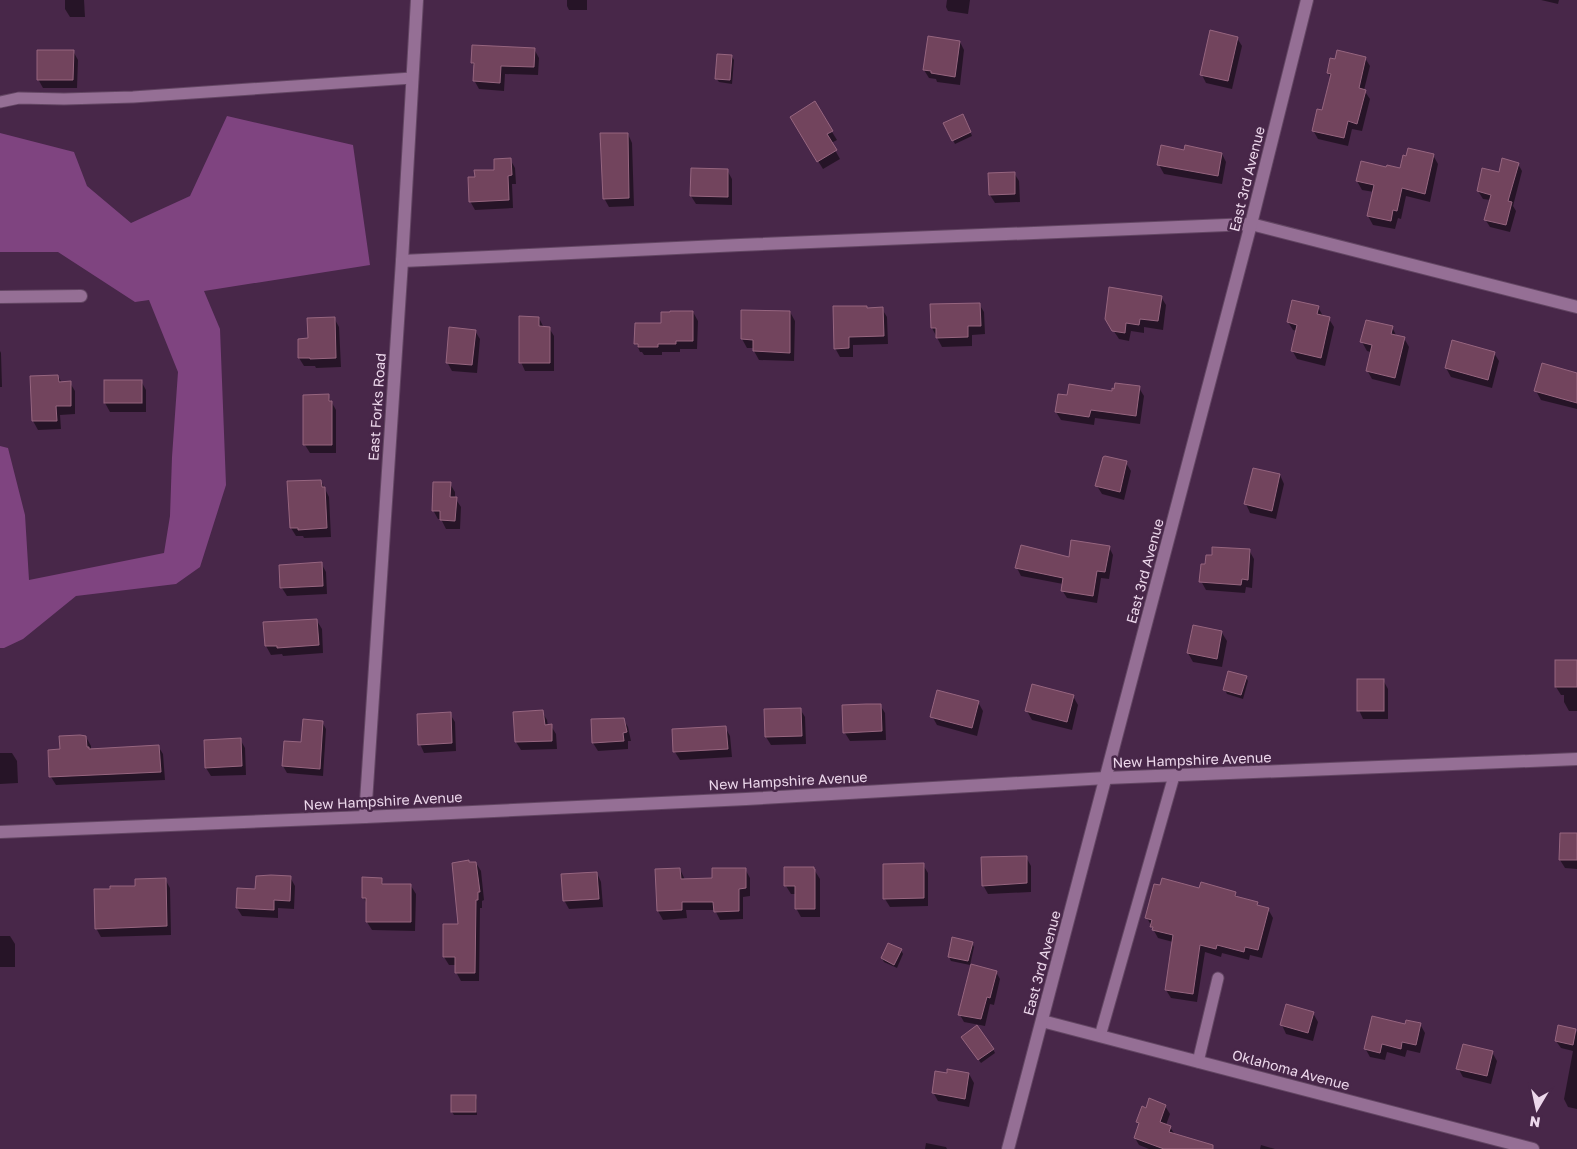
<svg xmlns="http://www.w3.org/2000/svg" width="1577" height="1149" font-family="'Golos Text',sans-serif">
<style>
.green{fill:#7f4480}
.shadow{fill:#0007}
.building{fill:#72445d;stroke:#96657f}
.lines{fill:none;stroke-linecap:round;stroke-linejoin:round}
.lane-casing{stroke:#634663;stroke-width:13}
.street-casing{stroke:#634663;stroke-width:14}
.lane{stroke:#956f95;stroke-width:11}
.street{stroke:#956f95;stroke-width:12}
.labels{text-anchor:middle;stroke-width:5;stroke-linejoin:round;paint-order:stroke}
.street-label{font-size:14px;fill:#ecd7eb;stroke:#482749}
</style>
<rect width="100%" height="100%" fill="#482749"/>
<path class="green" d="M227 116 353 145 370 265 204 291 220 329 226 485 200 567 176 584 76 596 23 639 4 648H0V446L8 448 25 515 29 580 164 553 170 516 172 457 178 372 149 300 135 302 58 252H0V133L74 152 87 186 131 223 190 196Z"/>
<g class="shadow">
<path d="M65 0H84L85 17H70L65 9Z"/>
<path d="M567 0H587V10H569L567 6Z"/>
<path d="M947 0H970L968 14 948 11 946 7Z"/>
<path d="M1541 0H1559L1558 4Z"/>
<path d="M1237 38 1242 46 1232 89 1206 83 1202 75Z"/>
<path d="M960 42 964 50 960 85 937 82 936 79 929 78 924 70Z"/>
<path d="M534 49 539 58 538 75 505 74 504 91 479 89 474 80 475 67 472 63Z"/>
<path d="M73 51 78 60 77 88H43L38 79Z"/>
<path d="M732 57 734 60 732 84 719 82 716 78Z"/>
<path d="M1365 58 1370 66 1364 90 1370 99 1362 131 1352 129 1348 146 1318 139 1313 130 1323 112 1331 78 1328 73Z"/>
<path d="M814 103 837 140 831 143 840 159 823 169 791 117Z"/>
<path d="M965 119 972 136 955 144 953 140Z"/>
<path d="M628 134 632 143 634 206 609 207 604 198Z"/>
<path d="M1185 151 1222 154 1226 162 1222 184 1164 174 1159 165Z"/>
<path d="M1433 155 1438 164 1430 202 1406 196 1401 219 1398 218 1395 229 1373 225 1368 216 1374 192 1362 190 1357 181 1387 168 1401 170Z"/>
<path d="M510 159 515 168 516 184H512L513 208 475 210 470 201 476 178 495 171Z"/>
<path d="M1518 164 1522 171 1513 206 1516 211 1510 232 1490 227 1485 219 1490 200 1483 199 1478 191 1500 173Z"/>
<path d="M727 170 732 179V205L696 204 691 196Z"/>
<path d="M1014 173 1019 181 1020 202 995 203 990 195Z"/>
<path d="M1161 297 1166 305 1163 330 1144 327V333L1131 331 1129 341 1119 339 1106 319Z"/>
<path d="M979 304 984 312 985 334 972 335V346L942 347 932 328Z"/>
<path d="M1318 307 1323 316 1329 319 1334 327 1325 366 1297 359 1292 350 1297 331 1293 330 1288 322Z"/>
<path d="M882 309 887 317 888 344 853 345V357H840L835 348Z"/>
<path d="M693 312 698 321 697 349H680V352H662V355H644L642 352H640L636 343 662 324Z"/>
<path d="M790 312 795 321 794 361 759 360 754 351V348H747L742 339Z"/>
<path d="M334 318 339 327 341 367 316 368 315 366H304L299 358 309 340Z"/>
<path d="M539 318 544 328H549L554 336V371H525L521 362Z"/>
<path d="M1392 327 1397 337 1404 338 1409 347 1400 386 1372 379 1367 370 1371 352 1367 351 1362 342Z"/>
<path d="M475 331 480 339 477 373 452 371 447 362Z"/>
<path d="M0 351 1 353 2 387H0Z"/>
<path d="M1494 353 1499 361 1492 388 1451 377 1446 368Z"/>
<path d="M1577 374V409L1541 400 1536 391Z"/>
<path d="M58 376 62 383H70L75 391V414L60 415 61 429 38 430 33 421 32 377Z"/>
<path d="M105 381H141L146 390V412H110L105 403Z"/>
<path d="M1139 388 1144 396 1140 424 1095 418 1094 425 1061 420 1056 412 1068 397 1113 393Z"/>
<path d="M328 396 336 410V453H310L305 445Z"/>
<path d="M1126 463 1131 471 1124 500 1102 494 1097 486Z"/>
<path d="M1280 475 1284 484 1276 519 1250 513 1246 504Z"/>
<path d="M321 481 329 497 331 537 304 538 303 536H296L291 528Z"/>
<path d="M450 484 455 492V498L461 507 460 529H446L441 519H438L433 510Z"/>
<path d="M1109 547 1113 555 1109 579 1101 578 1097 603 1067 598 1062 590 1063 584 1021 576 1017 568 1070 559Z"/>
<path d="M1249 550 1254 559 1252 588 1246 587 1245 593 1206 590 1201 581Z"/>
<path d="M321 563 326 572 327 594 287 596 282 588 281 566Z"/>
<path d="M317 621 322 629 323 653 283 656 282 654 271 655 266 646 264 624Z"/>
<path d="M1222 633 1227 641 1222 667 1193 662 1188 653Z"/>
<path d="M1577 662V711H1569L1564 702V695H1561L1556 687Z"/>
<path d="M1246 677 1248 681 1243 699 1227 694 1225 690Z"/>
<path d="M1383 680 1388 689V719H1363L1359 710Z"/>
<path d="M1073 696 1078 705 1072 730 1032 720 1027 711Z"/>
<path d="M978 702 983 711 977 736 937 725 932 716Z"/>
<path d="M880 705 885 713 886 740 850 741 845 733Z"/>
<path d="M800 709 805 717 806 744 771 745 766 737Z"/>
<path d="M542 712 547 720 548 726H551L556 734 557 749 521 750 516 742Z"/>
<path d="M450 714 455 722 456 751 424 753 420 744Z"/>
<path d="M623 719 628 727 631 741H628V749L598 751 593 743Z"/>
<path d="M322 722 326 729 323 776 287 773 283 766Z"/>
<path d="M725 727 730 736 732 757 680 760 675 752Z"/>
<path d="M86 737 91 746V750L158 746 163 754 165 780 56 785 51 777Z"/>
<path d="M240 739 245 748 246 775 211 776 206 768Z"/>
<path d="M0 753H12L17 761 18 783 0 784Z"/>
<path d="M1577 834V869L1565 868 1560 860Z"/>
<path d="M1026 857 1031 866V892L988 894 983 885Z"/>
<path d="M470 863H476L481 871 484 900 482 901V908H480L479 981H461L456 972V965H449L444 957 459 925Z"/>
<path d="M923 865 928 873V906L890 907 885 899Z"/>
<path d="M813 868 820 879V917H801L796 908V894H791L786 886Z"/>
<path d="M680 869 685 880 714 879 745 869 750 878V896L743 897V919L720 920 715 910H686L687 918 663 920 658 911 656 870Z"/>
<path d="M597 873 601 882 603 907 569 909 564 900Z"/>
<path d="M290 877 295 886 294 909 278 908V918L242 916 237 908 257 891Z"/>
<path d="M165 879 170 888 171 935 101 937 96 928 136 887Z"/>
<path d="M364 879H381L384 885 411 886 416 894 415 931 372 930 367 922V905L364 898Z"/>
<path d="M1200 889 1235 893 1238 898 1257 903 1259 907 1268 909 1273 918 1262 958 1250 955 1249 960 1222 953 1221 957 1205 952 1197 1002 1171 998 1166 990 1173 942 1158 938 1147 918Z"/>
<path d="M0 936H10L15 944V967H0Z"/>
<path d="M972 943 974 947 970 965 951 961 949 957Z"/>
<path d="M901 950 903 954 897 968 884 962 882 958Z"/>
<path d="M996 972 1000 979 994 1005 990 1004 985 1026 964 1022 960 1015Z"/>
<path d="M1313 1013 1318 1022 1313 1041 1286 1034 1282 1025Z"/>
<path d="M1420 1024 1425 1033 1420 1053 1407 1050 1405 1057 1387 1052 1385 1060 1370 1057 1365 1048 1406 1025Z"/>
<path d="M1576 1031 1577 1033V1109L1568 1107 1564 1099 1573 1051 1561 1048 1556 1041Z"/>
<path d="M965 1041 993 1049 995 1053 981 1063Z"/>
<path d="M1492 1052 1497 1061 1491 1084 1463 1077 1458 1068Z"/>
<path d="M969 1074 974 1083 969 1107 938 1101 933 1092Z"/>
<path d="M475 1096 477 1100V1115H454L452 1112Z"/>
<path d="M1165 1106 1170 1114 1166 1125 1170 1127 1175 1135 1203 1149H1149L1139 1145 1135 1138 1139 1126 1137 1122Z"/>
<path d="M926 1143 946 1147 947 1149H925Z"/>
<path d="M1261 1145 1275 1149H1260Z"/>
</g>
<g class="building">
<path d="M1210 30 1238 37 1228 81 1200 75Z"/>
<path d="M928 36 960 41 955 77 931 73V71L923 70Z"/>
<path d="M472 45 535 48 534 67 501 66 500 83 473 81 474 63H471Z"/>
<path d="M37 50H74L73 80H37Z"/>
<path d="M1337 50 1366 57 1359 88 1366 90 1357 124 1348 121 1344 138 1312 131 1317 109 1322 110 1331 74 1327 73 1330 58 1335 59Z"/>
<path d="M717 54 732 55 730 80 715 79Z"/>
<path d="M815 101 833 131 827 134 837 150 817 162 790 117Z"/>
<path d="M963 114 971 132 952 141 943 123Z"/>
<path d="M600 133H628L629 198 603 199Z"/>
<path d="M1161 145 1184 150 1185 145 1222 153 1218 176 1157 165Z"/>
<path d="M1408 148 1434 154 1425 194 1402 188 1397 211 1393 210 1391 221 1367 216 1374 185 1356 181 1361 161 1386 167 1387 165 1400 168 1403 155 1406 156Z"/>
<path d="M511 158 512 175 508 176 509 200 469 202 468 177H475L474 170H494V159Z"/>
<path d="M1502 158 1519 163 1508 201 1512 202 1506 225 1484 220 1491 195 1477 191 1482 168 1499 172Z"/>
<path d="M691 168 728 169V197L690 196Z"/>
<path d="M1015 172V194L989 195 988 173Z"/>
<path d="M1109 287 1162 296 1158 321 1140 319 1139 325 1126 323 1125 333 1112 331 1105 319Z"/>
<path d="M1292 300 1319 306 1317 314 1330 317 1321 358 1291 351 1297 325 1287 322Z"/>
<path d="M980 303 981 326H968V337L936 338V328H931L930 304Z"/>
<path d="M833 306H867V308L883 307 884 336 849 337V348L834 349Z"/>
<path d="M741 310 790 311V353L753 351V340L741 339Z"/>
<path d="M670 311H693V341H676V344H658V347H638V344H634L635 323H661V312H670Z"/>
<path d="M519 316 539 317V326L550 327V363H519Z"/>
<path d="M335 317 336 358 310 359V358H298V339L308 338 307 318Z"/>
<path d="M1366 320 1393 326 1391 334 1405 337 1395 378 1366 371 1372 345 1360 342Z"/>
<path d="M449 327 476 330 472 365 446 363Z"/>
<path d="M1452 340 1495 352 1488 380 1445 368Z"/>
<path d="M1542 363 1577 373V403L1534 391Z"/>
<path d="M58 375 59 382 71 381V406H56L57 421H32L30 376Z"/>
<rect x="104" y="380" width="38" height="23"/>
<path d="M1115 383 1140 386 1136 416 1091 410 1089 417 1055 412 1058 394 1067 395 1069 384 1112 391V388L1114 389Z"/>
<path d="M329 394V401H332V445H303V395Z"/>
<path d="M1105 456 1127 461 1120 492 1095 486 1103 457Z"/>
<path d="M1253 468 1280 474 1272 511 1244 504Z"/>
<path d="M321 480 322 487H325L327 528 298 530V528H290L287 481Z"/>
<path d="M433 482H451L450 497H457L455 521 440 520V511H432Z"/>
<path d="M1071 540 1110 546 1105 572 1097 571 1093 596 1061 591 1063 578 1015 568 1021 545 1069 557Z"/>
<path d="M1212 547 1250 549 1248 580 1242 579 1241 585 1199 582 1201 564H1205L1206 555H1212Z"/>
<path d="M322 562 323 586 280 588 279 565Z"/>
<path d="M317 619 319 645 277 648V646H265L263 622Z"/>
<path d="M1193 625 1222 631 1217 659 1187 653Z"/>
<rect x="1555" y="660" width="22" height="27"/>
<path d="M1228 671 1247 676 1241 695 1223 690Z"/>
<rect x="1357" y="679" width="27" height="32"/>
<path d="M1032 684 1074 695 1067 722 1025 711Z"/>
<path d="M937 690 979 701 972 728 930 717Z"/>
<path d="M866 704H881L882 731 843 733 842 705Z"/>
<path d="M801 708 802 736 765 737 764 709Z"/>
<path d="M543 710 545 725 552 724V741L515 742 513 712Z"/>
<path d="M451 712 452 743 418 745 417 714Z"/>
<path d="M624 718 627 732 623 733 624 741 592 743 591 719Z"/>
<path d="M303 719 323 721 320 769 282 766 284 741 301 742Z"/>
<path d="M726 726 728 749 673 752 672 729Z"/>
<path d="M80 735 86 736 87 747H89V749L159 745 161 772 49 777 48 750 60 749 59 736Z"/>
<path d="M241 738 242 766 205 768 204 740Z"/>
<path d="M1560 833H1577V860H1559Z"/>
<path d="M1027 856V883L982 886 981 857Z"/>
<path d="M469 860V862H476L480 892H478V900H476L475 973H455V957H443V924H458L452 863Z"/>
<path d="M924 863V898L883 899V864Z"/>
<path d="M784 867H814V869H815V909H795V886H784Z"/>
<path d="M680 868 681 879 712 878V868H746V888L739 889V911L714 912 713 902H682V910L657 911 655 869Z"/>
<path d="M597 872 599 899 563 901 561 874Z"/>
<path d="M271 875 291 876 290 901 274 900V910L236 908 237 888 255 889 256 876Z"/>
<path d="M362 877 382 878V884H411V922H366V898H362Z"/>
<path d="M166 878 167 926 95 929 94 889H110V886H135V879Z"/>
<path d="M1162 878 1199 888 1201 882 1236 892 1235 896 1258 902 1257 905 1269 908 1258 950 1245 947 1244 952 1217 945 1216 949 1200 945 1193 994 1165 990 1173 935 1152 930 1153 927H1150L1152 920 1145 918 1154 884 1160 885Z"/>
<path d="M952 937 973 942 968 961 948 957Z"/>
<path d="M888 943 902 949 894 965 881 958Z"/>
<path d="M971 964 997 971 990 998 987 997 981 1019 958 1015Z"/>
<path d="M1286 1004 1314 1012 1308 1033 1280 1025Z"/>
<path d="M1372 1016 1405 1024 1406 1020 1421 1023 1416 1045 1402 1042 1401 1049 1382 1044 1380 1053 1364 1049Z"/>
<path d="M977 1025 994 1049 978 1060 961 1037Z"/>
<path d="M1558 1025 1576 1029 1573 1045 1555 1041Z"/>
<path d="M1463 1044 1493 1051 1487 1076 1456 1069Z"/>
<path d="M947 1069 969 1073 965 1099 932 1093 935 1071 947 1073Z"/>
<rect x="451" y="1095" width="25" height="17"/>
<path d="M1149 1098 1166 1105 1160 1122 1171 1126 1169 1132 1213 1145V1149H1164L1134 1138 1139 1123 1136 1122 1142 1106 1146 1108Z"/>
</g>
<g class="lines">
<g class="lane-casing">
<g id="lane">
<path d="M0 102 19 98 64 99 133 97 412 78"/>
<path d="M1100 1036 1174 776"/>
<path d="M1198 1062 1218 978"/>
</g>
</g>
<g class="street-casing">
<g id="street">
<path d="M402 261 740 245 1251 224 1577 307"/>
<path d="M0 297 81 296"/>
<path d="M365 817 402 261 417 0"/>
<path d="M0 832 365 817 746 799 1106 778 1577 759"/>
<path d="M1042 1021 1533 1149"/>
<path d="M1008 1149 1251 224 1307 0"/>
</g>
</g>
<use href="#lane" class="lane"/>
<use href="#street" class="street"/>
</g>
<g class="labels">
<g class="street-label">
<text transform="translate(1247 179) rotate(-76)" y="5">East 3rd Avenue</text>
<text transform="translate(377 407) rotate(-86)" y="5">East Forks Road</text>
<text transform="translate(1145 571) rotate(-75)" y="5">East 3rd Avenue</text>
<text transform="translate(1192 760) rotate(-2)" y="5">New Hampshire Avenue</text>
<text transform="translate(788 781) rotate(-3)" y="5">New Hampshire Avenue</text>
<text transform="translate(383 801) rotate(-3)" y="5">New Hampshire Avenue</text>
<text transform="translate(1042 963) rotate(-75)" y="5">East 3rd Avenue</text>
<text transform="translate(1291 1070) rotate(15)" y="5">Oklahoma Avenue</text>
</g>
</g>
<g transform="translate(1537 1109) rotate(189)" stroke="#482749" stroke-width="4" paint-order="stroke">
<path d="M0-4L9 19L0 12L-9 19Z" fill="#ecd7eb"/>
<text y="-8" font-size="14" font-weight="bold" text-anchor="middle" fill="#ecd7eb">N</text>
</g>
</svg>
